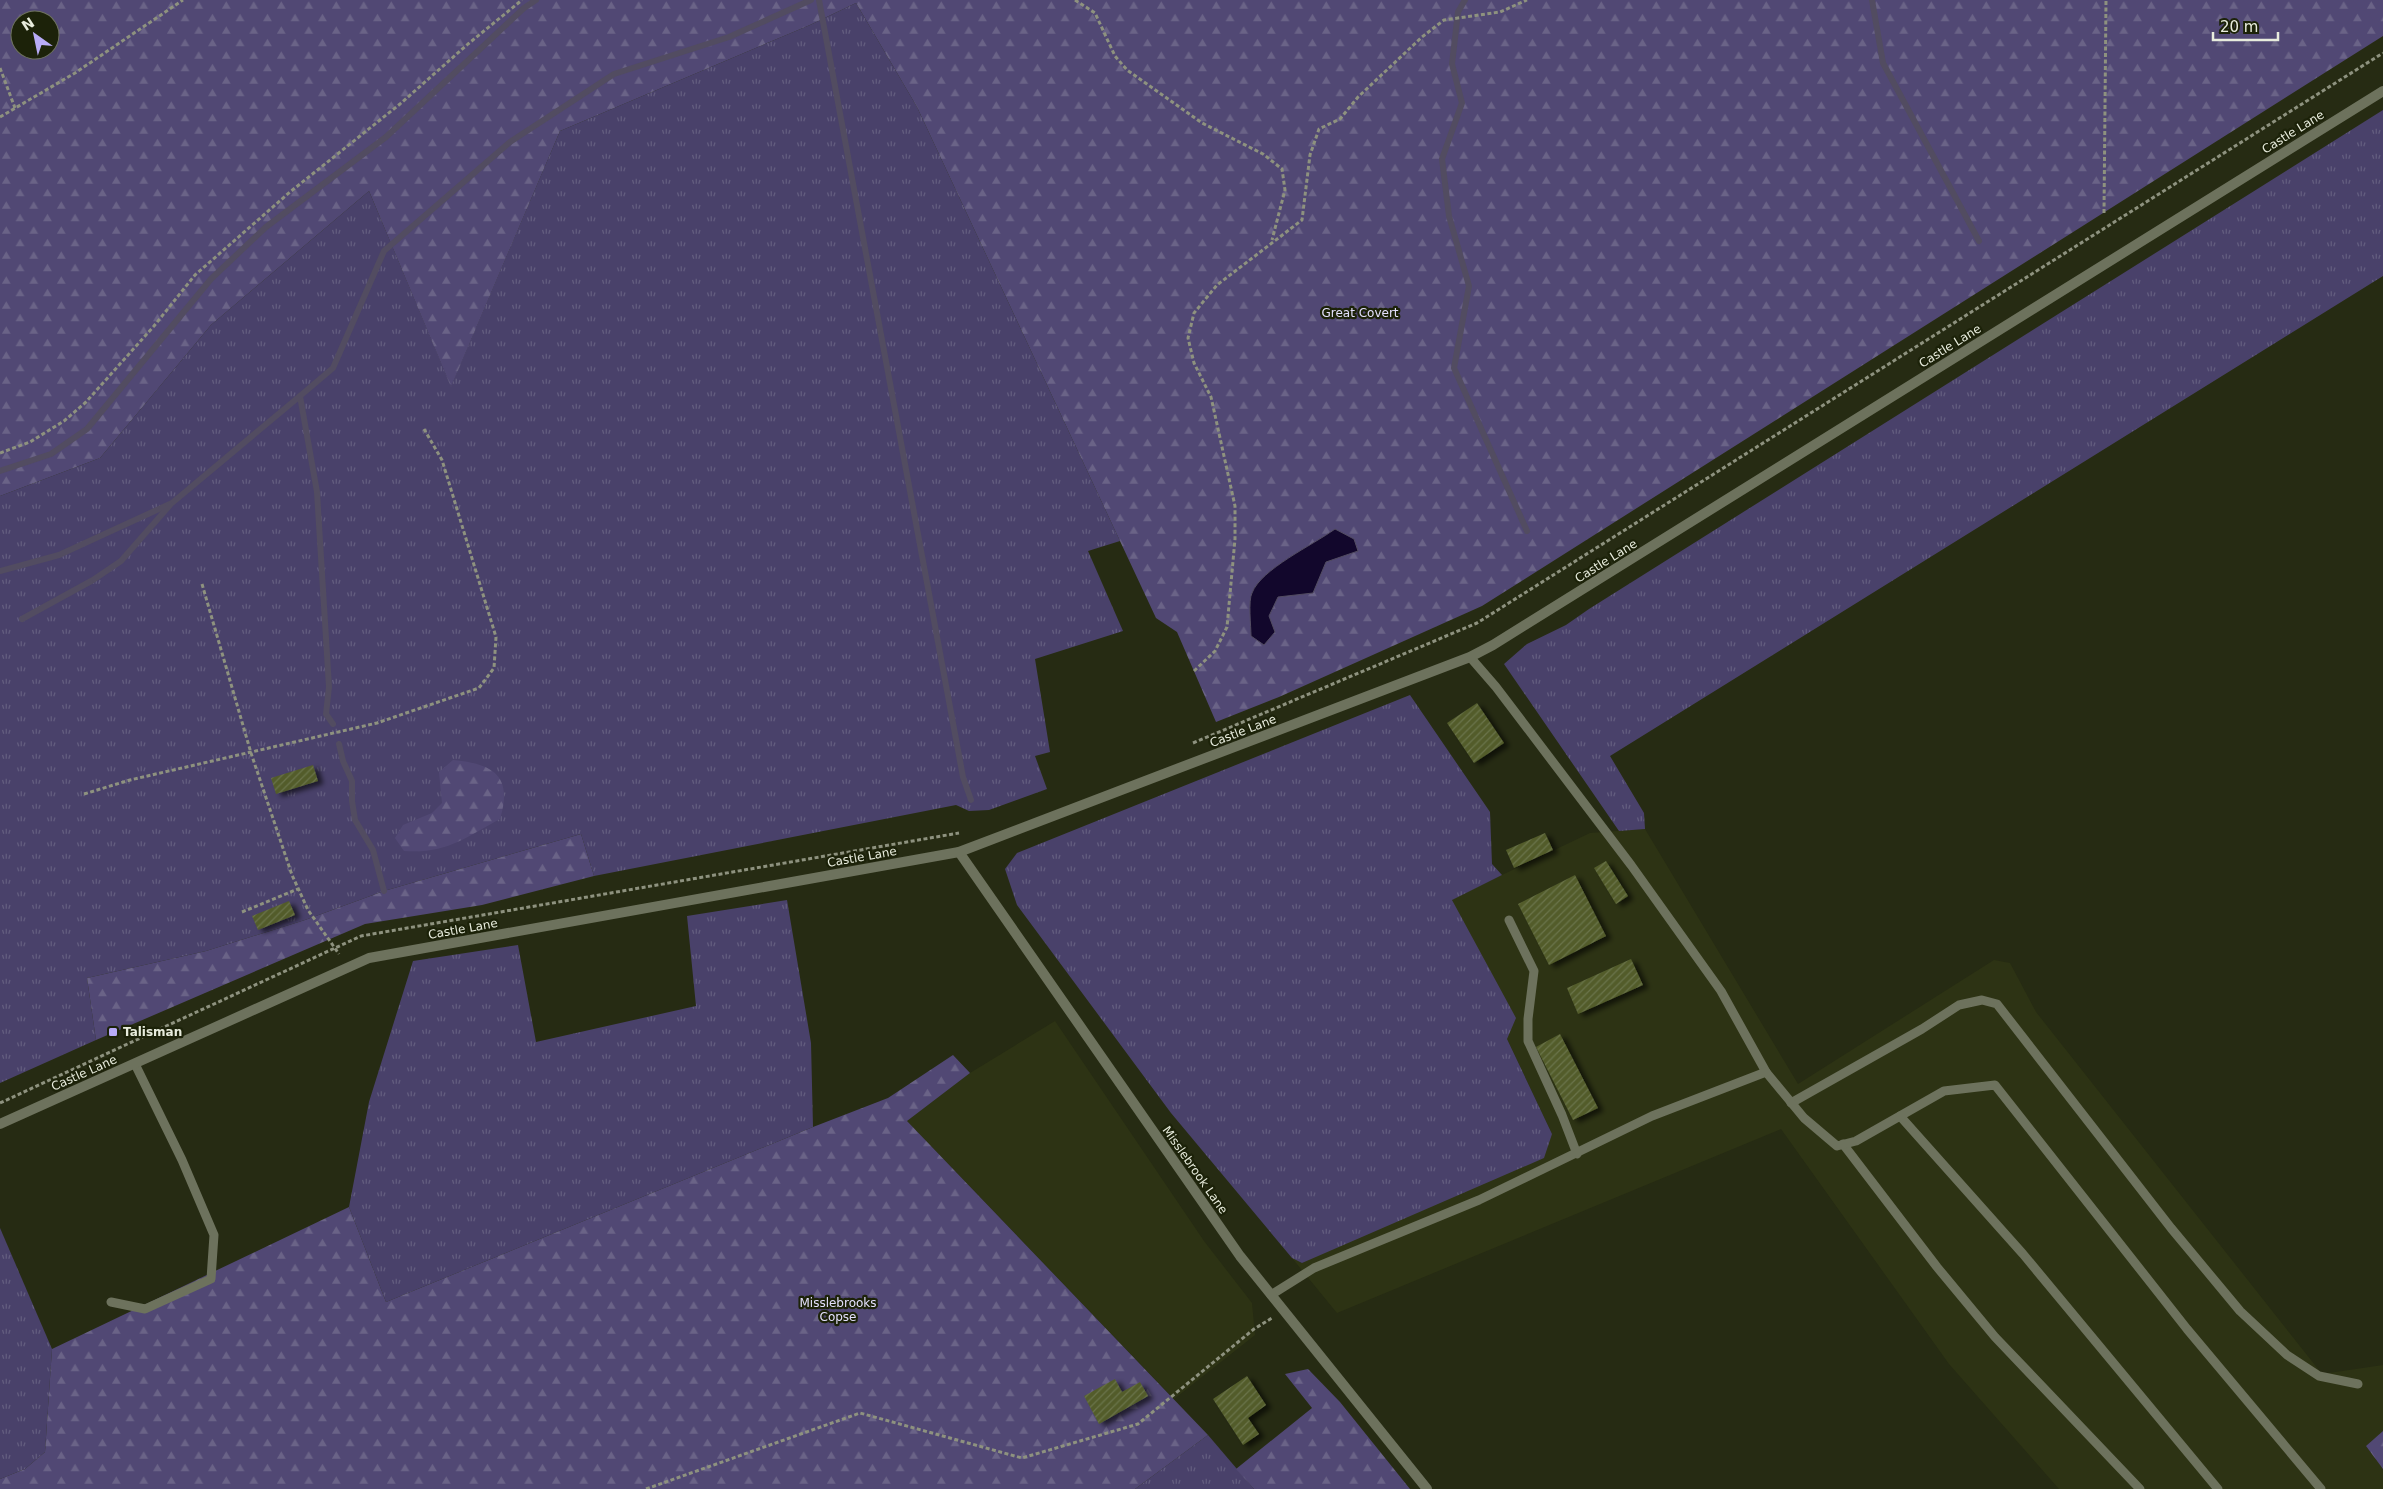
<svg xmlns="http://www.w3.org/2000/svg" width="2383" height="1489" font-family="'DejaVu Sans',sans-serif">
<style>
.built{fill:#2d3314}
.grass{fill:url(#grass-tufts)}
.forest{fill:url(#forest-firs);fill-rule:evenodd}
.water{fill:#12072c;stroke:#524c61}
.lines{fill:none;stroke-linecap:round;stroke-linejoin:round}
.stream{stroke:#524c61;stroke-width:6}
.building{fill:url(#building-hatch);filter:url(#shadow)}
.path{stroke:#8e927f;stroke-width:3;stroke-dasharray:4 2.5;stroke-linecap:butt}
.service{stroke:#6d725d;stroke-width:9}
.minor{stroke:#6d725d;stroke-width:10}
.tertiary{stroke:#6d725d;stroke-width:10}
.poi-dot{fill:#b8abf7;stroke:#1c2209;stroke-width:2}
.labels{text-anchor:middle;stroke-width:4.5;stroke-linejoin:round;paint-order:stroke}
.street-label{font-size:12px;fill:#e8ecdd;stroke:#1c2209}
.park-label{font-size:12px;fill:#e4e0fd;stroke:#1c2209}
.poi-label{font-size:12px;font-weight:bold;fill:#e8ecdd;stroke:#1c2209;text-anchor:start}
</style>
<defs>
<pattern id="grass-tufts" width="24" height="20" patternUnits="userSpaceOnUse" patternTransform="scale(1.25)"><rect width="24" height="20" fill="#49416a"/><path d="M3 7l-1-3M5 7V3M7 7l1-3M15 17l-1-3M17 17v-4M19 17l1-3" fill="none" stroke="#635d7f"/></pattern>
<pattern id="forest-firs" width="22" height="20" patternUnits="userSpaceOnUse" patternTransform="scale(1.25)"><rect width="22" height="20" fill="#514874"/><path d="M5 1l3.5 6h-7zM16 11l3.5 6h-7z" fill="#6a6387"/></pattern>
<pattern id="building-hatch" width="6" height="6" patternUnits="userSpaceOnUse" patternTransform="scale(1.25)"><rect width="6" height="6" fill="#525c2c"/><path d="M-1 1l2-2M0 6l6-6M5 7l2-2" fill="none" stroke="#6b744a"/></pattern>
<filter id="shadow"><feDropShadow dx="5.5" dy="3" stdDeviation="2.5" flood-color="#0009"/></filter>
</defs>
<rect width="100%" height="100%" fill="#262b13"/>
<g class="built">
<path d="M1645 829 1798 1084 1994 960 2010 963 2036 1012 2322 1374 2383 1365V1431L2366 1446 2383 1469V1489H2059L1949 1364 1781 1129 1337 1313 1292 1258 1302 1263 1552 1134 1507 1039 1452 899 1590 833Z"/>
<path d="M1055 1021 1204 1241 1252 1303 1255 1335 1174 1399 907 1121 970 1073Z"/>
</g>
<g class="grass">
<path d="M856 3 917 107 1120 541 1088 551 1123 631 1035 659 1050 752 1035 756 1047 789 989 810 969 811 956 805 594 876 581 834 384 891 305 920 206 951 87 978 96 1040 0 1083V496L100 458 211 325 369 191 451 386 560 131 810 25Z"/>
<path d="M2383 110V276L1610 756 1644 813 1645 829 1619 831 1504 664 1527 644 1566 625 1589 609Z"/>
<path d="M1410 695 1490 812 1492 864 1502 875 1452 900 1516 1018 1507 1039 1552 1134 1544 1158 1302 1263 1292 1258 1171 1113 1017 905 1005 869 1017 853Z"/>
<path d="M787 900 811 1043 813 1127 386 1302 349 1207 369 1102 413 961 518 945 536 1042 696 1006 687 916Z"/>
<path d="M0 1228 52 1349 45 1452 25 1469 0 1479Z"/>
<path d="M1208 1435 1254 1489H1135Z"/>
</g>
<g class="forest">
<path d="M0 0H2383V36L1482 606 1279 697 1216 722 1177 632 1156 618 917 107 856 3 810 25 560 131 451 387 369 191 211 325 100 458 0 496ZM20 20H50V50H20Z"/>
<path d="M453 760C494 764 513 776 500 819 464 838 447 854 404 851L395 838 403 825 432 813 442 803 439 772Z"/>
<path d="M581 834 594 876 482 905 365 924 96 1040 87 978 206 951 305 920 384 891Z"/>
<path d="M953 1055 970 1073 907 1121 1208 1435 1135 1489H0V1479L25 1469 45 1452 52 1349 349 1207 386 1302 813 1127 888 1098Z"/>
<path d="M1308 1369 1340 1402 1410 1489H1254L1236 1469 1312 1408 1285 1374Z"/>
<path d="M2383 1431V1469L2366 1446Z"/>
</g>
<path class="water" d="M1335 529 1354 539 1358 551 1326 562 1313 593 1278 597 1269 616 1275 632 1264 645 1251 636C1251 626 1248 601 1252 593 1261 569 1313 545 1335 529Z"/>
<g class="lines">
<g class="stream">
<path d="M819 0 963 777 971 800"/>
<path d="M1465 0 1458 12 1452 64 1462 103 1442 159 1449 216 1469 286 1454 368 1527 531"/>
<path d="M1872 0 1883 63 1979 241"/>
<path d="M300 396 317 492 329 687 326 714 333 724"/>
<path d="M0 471 51 454 87 429 211 279 266 227 386 137 524 8 536 0"/>
<path d="M0 571 59 555 172 503 300 396 333 368 384 251 510 142 614 74 729 37 811 0"/>
<path d="M22 619 93 580 121 561 170 505"/>
<path d="M339 744 343 761 352 781V801L355 820 373 850 384 891"/>
</g>
</g>
<g class="building">
<path d="M1477 703 1504 743 1474 763 1447 723Z"/>
<path d="M313 765 318 781 276 794 271 778Z"/>
<path d="M1545 833 1553 850 1514 868 1506 850Z"/>
<path d="M1606 861 1628 896 1616 904 1594 868Z"/>
<path d="M1575 875 1606 936 1549 965 1518 904Z"/>
<path d="M289 901 295 915 258 930 252 916Z"/>
<path d="M1631 959 1643 985 1578 1014 1567 988Z"/>
<path d="M1560 1034 1598 1108 1573 1120 1536 1047Z"/>
<path d="M1247 1376 1266 1405 1248 1418 1259 1434 1243 1445 1213 1399Z"/>
<path d="M1115 1379 1122 1392 1140 1382 1148 1396 1099 1424 1084 1396Z"/>
</g>
<g class="lines">
<g class="path">
<path d="M1075 0 1095 13 1115 56 1127 70 1202 123 1263 154 1282 169 1285 190 1272 240"/>
<path d="M0 68 15 108"/>
<path d="M0 117 75 73 183 0"/>
<path d="M2104 213 2106 0"/>
<path d="M0 453 30 442 64 421 86 402 154 326 195 275 290 192 400 104 468 44 522 0"/>
<path d="M202 584 251 753 292 875 308 910 339 954"/>
<path d="M1194 671 1215 651 1227 627 1235 539V506L1211 397 1194 363 1188 338 1194 313 1217 285 1302 220 1310 155 1319 129 1340 119 1358 97 1422 37 1444 20 1500 12 1527 0"/>
<path d="M1193 743 1477 623 2383 53"/>
<path d="M84 794 130 780 377 723 479 688 494 668 496 637 442 460 424 429"/>
<path d="M242 912 298 889"/>
<path d="M0 1103 361 936 959 833"/>
<path d="M646 1489 860 1413 1022 1458 1138 1424 1254 1329 1272 1318"/>
</g>
<g class="service">
<path d="M1470 657 1496 687 1631 865 1721 991 1766 1072"/>
<path d="M1509 920 1534 971 1528 1019V1041L1562 1115 1577 1154"/>
<path d="M1791 1103 1922 1029 1959 1005 1982 1000 1997 1004 2171 1228 2240 1311 2287 1355 2319 1376 2358 1384"/>
<path d="M1900 1116 2023 1254 2218 1489"/>
<path d="M1843 1144 1937 1267 1995 1337 2140 1489"/>
<path d="M1271 1295 1314 1268 1479 1200 1652 1116 1766 1072 1804 1118 1837 1146 1856 1141 1944 1091 1995 1085 2187 1329 2321 1489"/>
<path d="M111 1302 145 1309 211 1279 214 1235 182 1160 135 1064"/>
</g>
<path class="minor" d="M959 852 1240 1256 1427 1489"/>
<path class="tertiary" d="M0 1124 369 958 959 852 1470 657 1493 645 2383 91"/>
</g>
<rect class="poi-dot" x="108" y="1027" width="10" height="10" rx="2.5"/>
<g class="labels">
<g class="street-label">
<text transform="translate(2293 132) rotate(-32)" y="4">Castle Lane</text>
<text transform="translate(1950 346) rotate(-32)" y="4">Castle Lane</text>
<text transform="translate(1606 561) rotate(-32)" y="4">Castle Lane</text>
<text transform="translate(1243 731) rotate(-21)" y="4">Castle Lane</text>
<text transform="translate(862 857) rotate(-10)" y="4">Castle Lane</text>
<text transform="translate(463 929) rotate(-10)" y="4">Castle Lane</text>
<text transform="translate(84 1073) rotate(-24)" y="4">Castle Lane</text>
<text transform="translate(1195 1170) rotate(55)" y="4">Misslebrook Lane</text>
</g>
<g class="park-label">
<text x="1360" y="317">Great Covert</text>
<text x="838" y="1307">Misslebrooks<tspan x="838" dy="14">Copse</tspan></text>
</g>
<g class="poi-label">
<text x="123" y="1036">Talisman</text>
</g>
</g>
<g transform="translate(35 35) rotate(327)"><circle r="24" fill="#1c2209" stroke="#6e735e"/>
<path d="M0-4L9 19L0 12L-9 19Z" fill="#b8abf7"/>
<text y="-8" font-size="14" font-weight="bold" text-anchor="middle" fill="#e8ecdd">N</text>
</g>
<path d="M2213 32v8h65v-8" fill="none" stroke="#e8ecdd" stroke-width="2.5"/>
<text x="2220" y="32" font-size="15" fill="#e8ecdd" stroke="#1c2209" stroke-width="4" paint-order="stroke">20 m</text>
</svg>
